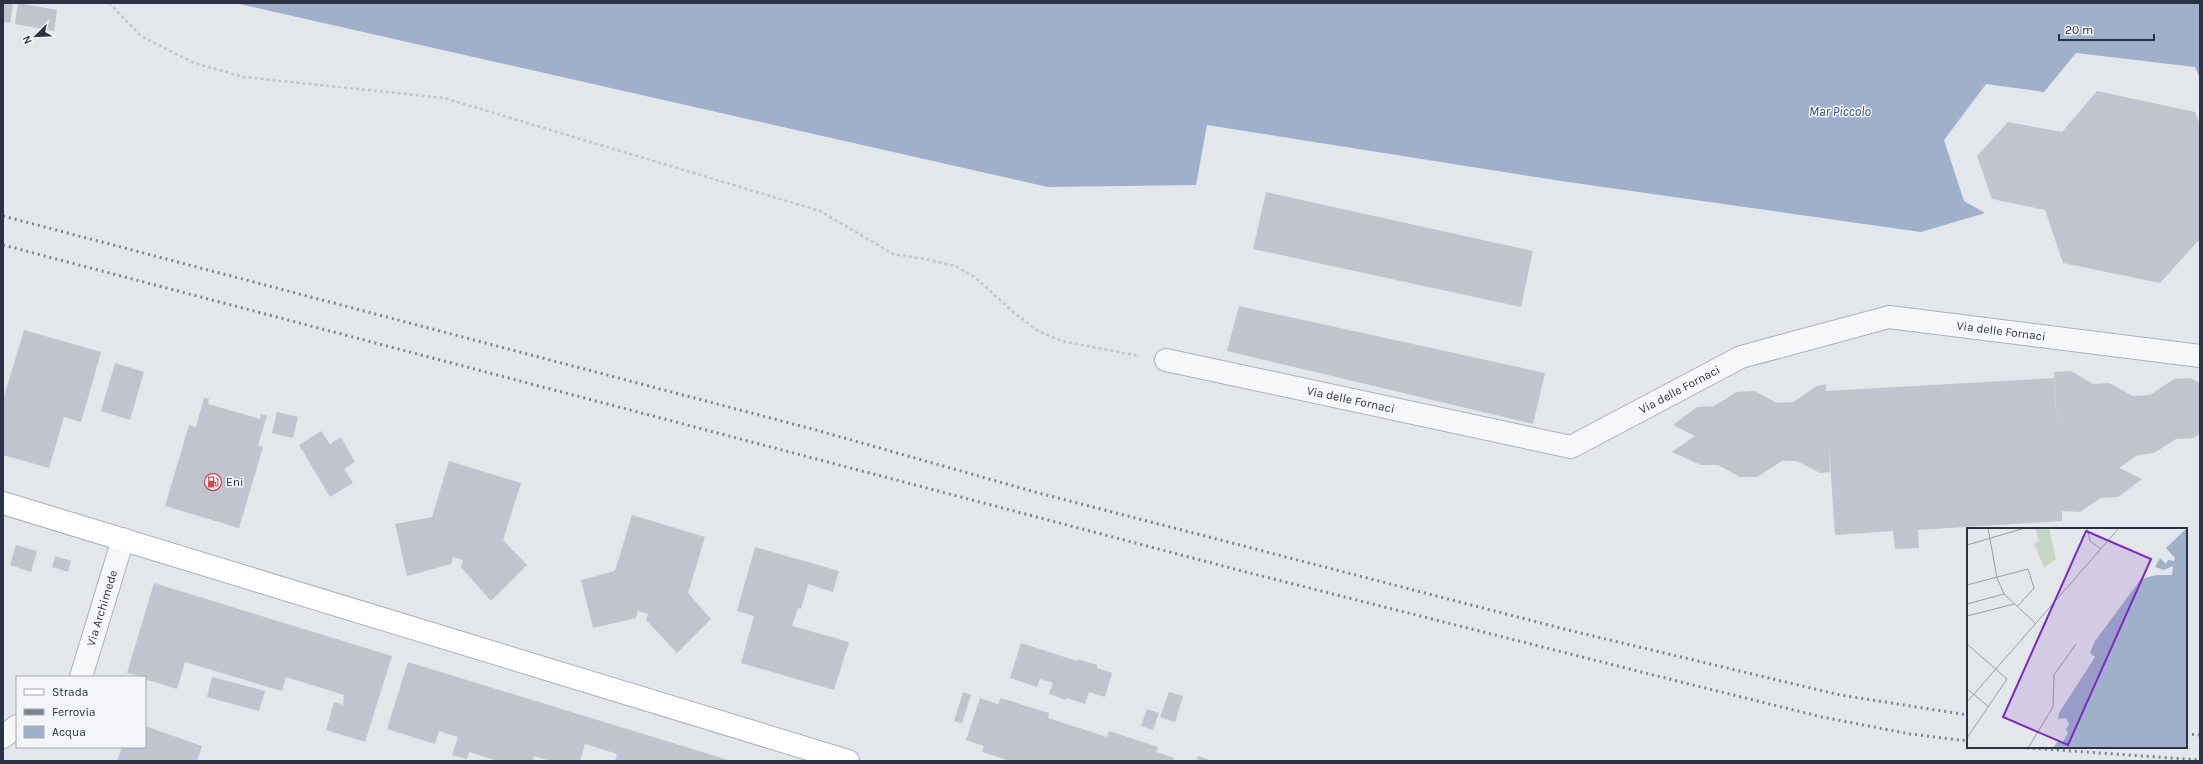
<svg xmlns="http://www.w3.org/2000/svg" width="2203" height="764" font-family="Karla,sans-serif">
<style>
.water{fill:#9fb0ca}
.building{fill:#c0c4ce}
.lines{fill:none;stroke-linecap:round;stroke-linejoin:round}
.street-casing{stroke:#acb0b9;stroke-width:24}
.secondary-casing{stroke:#acb0b9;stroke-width:24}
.path{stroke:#c1c4ca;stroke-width:2.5;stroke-dasharray:3 3;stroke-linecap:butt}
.street{stroke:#f6f7f9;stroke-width:22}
.secondary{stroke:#fff;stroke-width:22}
.rail{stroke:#7d8494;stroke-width:3;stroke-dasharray:2 4;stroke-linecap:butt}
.labels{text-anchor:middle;stroke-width:3;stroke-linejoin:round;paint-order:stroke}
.street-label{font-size:12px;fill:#2b3243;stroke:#f3f5f8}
.poi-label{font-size:12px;fill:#2b3243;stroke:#f3f5f8;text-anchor:start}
.water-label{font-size:13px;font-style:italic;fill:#364d76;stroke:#f3f5f8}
.inset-road{fill:none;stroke:#999ea8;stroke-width:1}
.view{fill:#7b2cbf;fill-opacity:0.15;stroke:#7b2cbf;stroke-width:2}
.inset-edge{fill:none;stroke:#2b3243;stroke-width:2}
</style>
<rect width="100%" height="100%" fill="#e3e6eb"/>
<path class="water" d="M235 3H2200V78L2195 67 2076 53 2044 92 1986 84 1944 140 1964 201 1985 213 1921 232 1561 181 1207 125 1196 185 1048 187Z"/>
<g class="building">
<path d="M3 3H13L10 23 3 22Z"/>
<path d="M18 3 57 10 54 31 15 24Z"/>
<path d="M2097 91 2195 112 2200 125V242H2197L2160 283 2063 263 2045 210 1992 199 1977 156 2008 122 2062 132Z"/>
<path d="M1266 192 1533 251 1521 307 1253 249Z"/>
<path d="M1239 306 1545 373 1533 424 1227 351Z"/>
<path d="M24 330 101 352 81 422 64 417 49 468 3 455V400Z"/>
<path d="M115 363 144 372 130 420 101 411Z"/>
<path d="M2071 371 2093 384 2109 383 2133 396 2150 395 2174 379 2191 378 2200 383V434L2194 438 2176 439 2154 453 2138 455 2119 468 2142 479 2118 497 2101 498 2080 512 2062 511V521L1918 530 1919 548 1895 549 1893 531 1835 535 1829 446 1830 472 1820 473 1797 461H1782L1757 477H1740L1718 465H1701L1672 452 1695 436 1673 425 1697 407 1714 406 1737 392 1754 391 1777 403 1793 402 1817 386 1826 384V391L2054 378 2058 441 2054 372Z"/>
<path d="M204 398 209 399 208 404 260 419 261 414 267 416 258 445 263 447 239 528 165 506 189 425 196 427Z"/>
<path d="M277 412 298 417 293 438 272 433Z"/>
<path d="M321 431 330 444 341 437 355 462 344 469 353 483 330 497 299 445Z"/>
<path d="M449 461 521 483 503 540 527 565 491 601 461 567 463 560 453 557 451 564 407 576 395 524 432 517Z"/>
<path d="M632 515 705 537 688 593 711 619 677 653 646 620 648 614 638 611 636 618 593 628 581 580 615 571Z"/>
<path d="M16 545 37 551 31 572 10 565Z"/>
<path d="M755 547 839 571 833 592 808 584 801 609 798 608 792 626 849 642 834 690 741 663 754 616 737 611Z"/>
<path d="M55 556 71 561 68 572 52 567Z"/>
<path d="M154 583 392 656 365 742 326 730 334 702 343 705 344 695 286 677 282 691 185 662 177 689 145 679V677L127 673Z"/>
<path d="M1021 643 1077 661 1078 659 1097 665V668L1112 673 1105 697 1089 692 1085 704 1067 698 1066 700 1049 694 1053 683 1040 679 1037 687 1010 678Z"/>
<path d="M408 662 712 755 731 761H615L617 754 585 744 580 761H551L534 756 533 761H498L469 752 467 759 452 755 458 737 439 731 435 744 387 729Z"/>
<path d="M212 677 265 691 259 711 207 697Z"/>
<path d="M963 692 971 695 962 723 954 721Z"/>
<path d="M1169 692 1183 696 1175 722 1160 717Z"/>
<path d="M980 698 998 704 1001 698 1049 713 1048 718 1107 737 1109 731 1158 747 1157 752 1174 758 1172 761H1011L982 752 984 746 966 740Z"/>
<path d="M1147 709 1159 713 1153 730 1141 726Z"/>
<path d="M145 726 202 746 197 761H117L122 747H145Z"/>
<path d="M1198 756 1213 761H1197Z"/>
</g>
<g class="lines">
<g class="street-casing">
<g id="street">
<path id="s1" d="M1166 360 1571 447 1741 357 1889 317 2200 356"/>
<path id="s2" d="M81 677 123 539"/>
<path d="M3 737 17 726"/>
</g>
</g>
<g class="secondary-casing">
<path id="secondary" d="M3 503 848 761"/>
</g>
<path class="path" d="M109 3 141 36 194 63 244 77 444 98 820 211 893 254 925 259 955 266 976 278 1012 311 1038 331 1062 341 1139 356"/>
<use href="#street" class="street"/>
<use href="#secondary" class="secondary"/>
<g class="rail">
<path d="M3 216 816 430 1035 492 1568 630 1840 695 1968 715"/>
<path d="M3 245 1242 571 1689 684 1822 717 1910 734 1968 741"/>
<path d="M2186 734 2200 735"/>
<path d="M2015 747 2200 760"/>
</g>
</g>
<defs>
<g id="fuel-ring" transform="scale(0.9)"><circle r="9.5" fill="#f3f5f8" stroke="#cc4c54" stroke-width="1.5"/><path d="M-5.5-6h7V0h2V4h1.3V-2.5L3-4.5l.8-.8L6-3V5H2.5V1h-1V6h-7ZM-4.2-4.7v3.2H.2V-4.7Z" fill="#cc4c54"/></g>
</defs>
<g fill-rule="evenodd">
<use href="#fuel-ring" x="213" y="482"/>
</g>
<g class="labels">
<g class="street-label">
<text dy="4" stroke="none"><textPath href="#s1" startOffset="873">Via delle Fornaci</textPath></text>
<text dy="4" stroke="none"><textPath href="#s1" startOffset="537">Via delle Fornaci</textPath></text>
<text dy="4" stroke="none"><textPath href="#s1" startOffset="189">Via delle Fornaci</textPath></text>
<text dy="4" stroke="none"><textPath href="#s2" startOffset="72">Via Archimede</textPath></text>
</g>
<g class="poi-label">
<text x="226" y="486">Eni</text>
</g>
<g class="water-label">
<text x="1840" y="116">Mar Piccolo</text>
</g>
</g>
<g transform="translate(1967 528)">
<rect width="220" height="220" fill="#e3e6eb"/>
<path d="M68 0H82L89 31 77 39 67 16 72 13Z" fill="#c7d5c5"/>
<path d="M220 0V220H86L90 214H96L101 205 99 201 102 196 99 190 91 191 92 185 128 129 123 125 128 113 174 51 189 47H205L206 38 197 42 188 39 193 30 199 36 201 32 207 33 208 30 199 20Z" fill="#9fb0ca"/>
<path class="inset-road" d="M21 0 30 50 37 66 69 96M120 0 123 13 134 21M0 17 58 0M0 57 61 41 67 60 50 79M0 76 37 66M0 88 47 76M0 116 40 151 0 210M0 161 22 179M0 174 152 0M61 220 86 179 87 147 109 116"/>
<path class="view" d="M119 3 184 31 101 217 36 189Z"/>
<rect width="220" height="220" class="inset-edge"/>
</g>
<rect width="2203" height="764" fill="none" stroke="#2b3243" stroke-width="8"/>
<rect x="16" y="676" width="130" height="72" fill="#f3f5f8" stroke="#a3a7b0"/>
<rect x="24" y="689" width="20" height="6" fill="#ffffff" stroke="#a3a7b0"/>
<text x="52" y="696" font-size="12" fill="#2b3243">Strada</text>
<rect x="24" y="709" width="20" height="6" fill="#7d8494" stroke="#a3a7b0"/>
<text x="52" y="716" font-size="12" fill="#2b3243">Ferrovia</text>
<rect x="24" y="726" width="20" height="12" fill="#9fb0ca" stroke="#a3a7b0"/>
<text x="52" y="736" font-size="12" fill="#2b3243">Acqua</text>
<g transform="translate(36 36) rotate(246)" stroke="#f3f5f8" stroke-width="3" paint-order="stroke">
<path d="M0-3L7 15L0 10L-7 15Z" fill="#2b3243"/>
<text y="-6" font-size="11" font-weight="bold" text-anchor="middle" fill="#2b3243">N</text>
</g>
<path d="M2059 34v6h95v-6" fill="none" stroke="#2b3243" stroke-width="2"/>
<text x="2065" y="34" font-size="12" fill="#2b3243" stroke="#f3f5f8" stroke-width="3" paint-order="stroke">20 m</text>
</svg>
